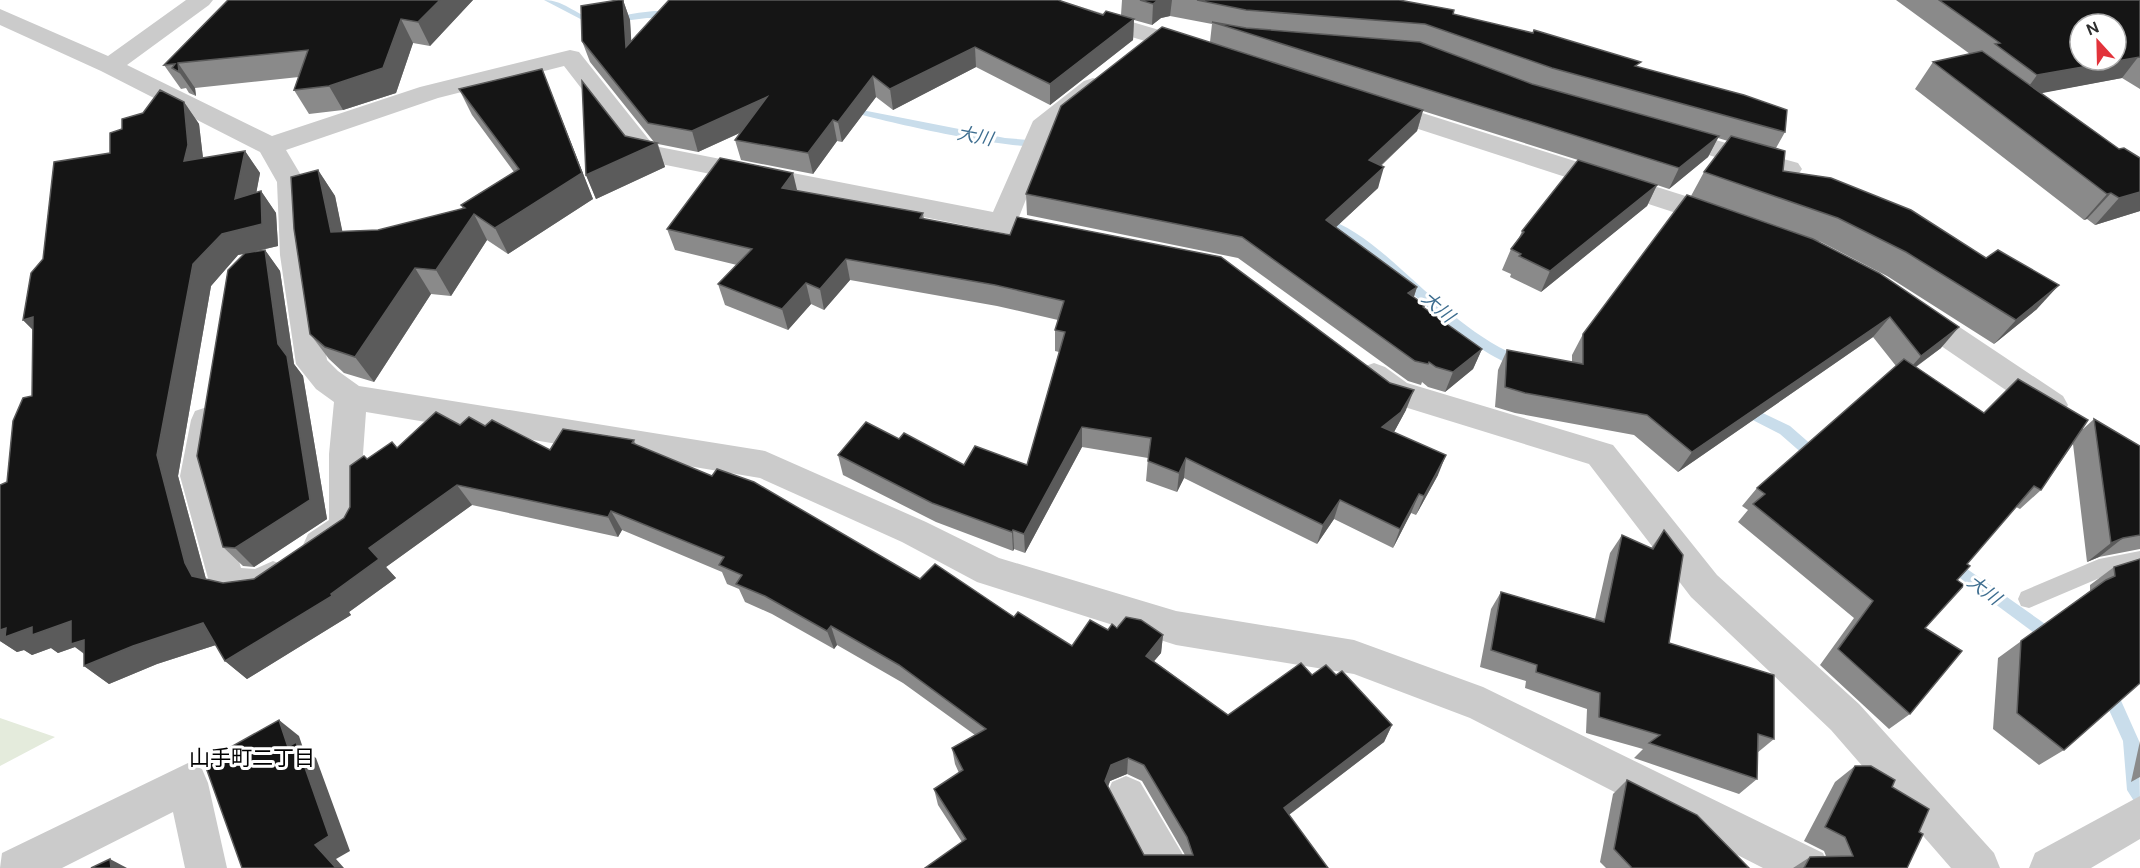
<svg xmlns="http://www.w3.org/2000/svg" width="2140" height="868" font-family="'DM Sans','Noto Sans JP',sans-serif">
<style>
.green{fill:#e4ebdc}
.lines{fill:none;stroke-linecap:round;stroke-linejoin:round}
.stream{fill:#c9ddeb;fill-rule:evenodd}
.service{fill:#cbcbcb;fill-rule:evenodd}
.minor{fill:#cbcbcb;fill-rule:evenodd}
.wall{fill:#8a8a8a;fill-rule:evenodd}
.shaded-wall{fill:#5b5b5b}
.building{fill:#151515;stroke:#5b5b5b;stroke-width:1.5;fill-rule:evenodd}
.labels{text-anchor:middle;stroke-width:6;stroke-linejoin:round;paint-order:stroke}
.water-label{font-size:18px;font-style:italic;fill:#3d6d8f;stroke:#fff}
.near-neighbourhood-label{font-size:21px;fill:#000;stroke:#fff}
</style>
<rect width="100%" height="100%" fill="#fff"/>
<path class="green" d="M0 718 55 737 0 766Z"/>
<g class="lines">
<g class="stream">
<path d="M544 0C566 0 579 18 596 19 615 19 663 4 678 15L673 18H647L592 25Z"/>
<path d="M846 104 867 111 1005 138 1041 141 1046 144C1033 156 866 118 842 109L841 107Z"/>
<path d="M1322 217C1352 226 1379 249 1402 270 1439 303 1477 341 1525 359L1526 362 1525 365C1494 375 1394 275 1368 254 1354 243 1339 235 1325 226L1318 224 1316 221Z"/>
<path d="M1744 404 1790 426 1822 454 1824 458 1822 462H1812L1780 434 1739 413 1737 409 1739 405Z"/>
<path d="M1950 557 2058 633 2061 638 2058 643 2053 645 2048 643 1945 567 1943 563 1945 559Z"/>
<path d="M2108 683 2114 685 2139 741 2140 803 2134 801 2127 790 2123 741 2100 690 2102 685Z"/>
</g>
<path class="service" d="M2140 551V569L2102 577 2029 608 2021 606 2018 599 2021 592 2099 559Z"/>
<g class="minor">
<path d="M186 0H213L209 5 127 65 272 136 420 87 570 50 579 52 654 146 993 212 1033 121 1084 81 1093 78 1102 81 1106 86 1102 91 1053 131 1019 217 1068 227 1072 234 1068 241 1058 244 636 159 564 66 438 98 286 150 305 182 310 255 327 360 338 371 359 386 765 451 926 522 999 558 1176 611 1354 640 1483 687 1823 853 1829 868H1763L1470 718 1354 674 1176 645 977 582 902 542 760 478 366 412 363 454 365 527C358 540 338 558 323 559 318 560 313 557 308 556L303 545 308 534 329 520V454L334 402 316 389 296 364 280 255 277 182 260 152 101 71 0 25V9L108 56Z"/>
<path d="M1021 0H1058L1203 43 1206 48 1203 53 1194 55 1185 53 1025 5Z"/>
<path d="M1378 99 1733 211 1737 218 1733 225 1723 228 1713 225 1369 113 1365 107 1369 101Z"/>
<path d="M1669 127 1798 163 1802 169 1798 175 1788 178 1660 141 1656 135 1660 129Z"/>
<path d="M1914 301 1925 304 2063 396 2068 405 2063 414 2052 418 2041 414 1903 320 1899 312 1903 304Z"/>
<path d="M1374 363 1385 367 1407 383 1613 445 1717 575 1859 704 1994 853 2000 868H1951L1831 730 1691 597 1589 464 1385 401 1363 383 1358 375 1363 367Z"/>
<path d="M207 407 219 411 223 420 214 476 241 568 255 569 273 561 286 566 291 577C277 607 241 603 214 593L209 582 180 476 191 420 195 411Z"/>
<path d="M188 763 202 769 208 783 227 868H185L173 812 62 868H0L2 853Z"/>
<path d="M1126 776 1140 782 1182 853 1188 868H1144L1106 796 1112 782Z"/>
<path d="M2140 796V839L2091 868H2029L2035 853Z"/>
</g>
</g>
<g class="wall">
<path d="M228 0H473L430 46 413 43 396 93 343 110 309 114 294 90 299 77 195 88 196 96 189 93 186 88 181 89 164 65Z"/>
<path d="M623 0 630 20 631 41 1103 15H1121L1122 0H1399L1453 14 1639 67 1785 132 1776 148 1783 171 2037 309 1994 344 1887 276 1821 242 1814 240 1941 348 1916 367 1984 413 2083 429 2094 419 2140 446V549L2099 557 2087 562 2073 444 2041 490 2020 509 2016 507 1967 564 1925 628 1910 714 1889 729 1820 665 1854 618 1738 522 1748 510 1742 506 1757 488 1896 366 1873 337 1678 472 1634 435 1515 413 1495 407 1498 370 1507 350 1572 362V355L1583 334 1691 196 1704 172 1728 141 1718 138 1708 157 1669 189 1636 178 1657 185 1647 206 1541 292 1510 277 1511 274 1502 270 1511 249 1519 238 1522 231 1578 160 1423 111 1417 131 1381 166 1378 188 1336 227 1417 287 1414 297 1425 305 1424 308 1482 349 1473 369 1445 392 1428 387 1422 382 1421 385 1408 381 1238 258 1027 215 1026 194 1210 42 1212 24 1170 16 1161 18 1152 25 1134 20 1133 40 1050 105 976 67 893 110 876 97 842 142 837 141 813 174 741 160 735 140 740 133 698 152 658 144 665 167 596 199 586 175 625 136 654 142 590 62 582 41Z"/>
<path d="M1896 0H2140V89L2122 78 2040 93 2119 149 2140 158V211L2095 225 2087 219 2084 220 1915 89 1933 62 1970 54Z"/>
<path d="M542 69 593 199 508 254 487 240 451 296 431 294 374 382 344 373 329 359 310 334 318 170 335 196 342 231 378 230 463 209 461 205 514 172 472 115 459 89Z"/>
<path d="M160 90 184 102 199 124 203 158 245 151 260 173 256 193 261 191 276 213 278 246 253 252 265 250 280 271 294 364 303 376 327 519 254 567 243 566 223 547 197 456 228 270 244 254 238 255 211 286 178 476 206 579 223 583 254 579 344 518 350 507V466L364 456 367 459 392 442 397 448 436 412 460 425 469 417 485 426 492 420 550 450 563 429 634 440 636 445 712 476 717 469 754 482 920 579 935 564 1014 617 1018 612 1072 646 1090 620 1108 630 1112 624 1117 628 1126 617 1141 620 1163 635 1161 653 1154 661 1228 715 1301 663 1312 675 1326 665 1336 675 1342 671 1392 725 1384 742 1289 815 1328 868H925L962 842 938 805 934 789 959 773 955 764 952 748 975 735 903 683 837 645 834 649 772 614 745 602 739 589 727 584 722 572 622 530 618 537 472 505 386 567 396 578 349 612 351 615 247 679 225 661 216 645 157 664 109 684 84 666V654L75 647 58 653 51 648 32 655 24 650 17 652 0 641V485L7 482 13 421 23 398 32 396 33 330 23 320 31 273 43 259 54 162 110 153V133L122 129V119L143 113ZM1127 774 1142 781 1185 855H1144L1108 787 1110 781Z"/>
<path d="M798 191 923 213 924 219 1406 410 1394 432 1438 475 1416 515 1411 513 1393 548 1334 519 1317 544 1184 478 1177 492 1146 481 1148 458 1082 447 1025 553 1014 549 1013 551 936 522 843 475 838 455 899 439 964 465H1027L1059 352 1055 351V330L1058 320 997 306 850 280 824 310 811 304 788 330 725 305 718 284 737 265 675 250 667 229Z"/>
<path d="M1664 530 1669 643 1774 739 1757 753V779L1739 794 1634 758 1643 749 1586 733 1587 709 1525 688 1526 681 1480 667 1491 609 1501 592 1595 619 1610 553 1622 535 1651 548Z"/>
<path d="M2140 559 2064 750 2039 765 1993 729 1998 658 2090 591V585L2114 567Z"/>
<path d="M2140 741V777L2131 782Z"/>
<path d="M1855 766 1892 787 1919 832 1907 868H1793L1810 857 1826 856 1824 851 1804 841 1835 782Z"/>
<path d="M1627 780 1749 868H1606L1600 862 1613 794Z"/>
</g>
<g class="shaded-wall">
<path d="M440 0H473L430 46 418 22Z"/>
<path d="M623 0 630 20 633 67 626 47Z"/>
<path d="M1158 0H1172L1170 16 1161 18 1152 25 1153 4Z"/>
<path d="M401 19 413 43 396 93 343 110 329 86Z"/>
<path d="M1134 19 1133 40 1050 105V84Z"/>
<path d="M975 47 976 67 893 110 890 89Z"/>
<path d="M2139 56 2122 78 2021 97 2037 75Z"/>
<path d="M178 63 195 88 196 96 179 72Z"/>
<path d="M542 69 593 199 508 254 495 228 582 173Z"/>
<path d="M873 76 876 97 842 142 838 122Z"/>
<path d="M767 97 772 118 698 152 692 131Z"/>
<path d="M184 102 199 124 204 167 184 161Z"/>
<path d="M1423 110 1417 131 1364 181 1369 160Z"/>
<path d="M833 120 837 141 813 174 808 153Z"/>
<path d="M1719 136 1708 157 1669 189 1679 168Z"/>
<path d="M657 143 665 167 596 199 586 175Z"/>
<path d="M245 151 260 173 251 221 235 199Z"/>
<path d="M1384 167 1378 188 1321 241 1326 220Z"/>
<path d="M318 170 335 196 348 258 331 232Z"/>
<path d="M793 173 798 194 782 188Z"/>
<path d="M1657 185 1647 206 1541 292 1550 271Z"/>
<path d="M261 191 276 213 278 246 238 255 211 286 178 476 207 583 192 576 185 563 157 455 193 264Z"/>
<path d="M2140 192V211L2095 225 2119 198Z"/>
<path d="M2111 193 2087 219 2084 220 2107 194Z"/>
<path d="M474 214 487 240 451 296 436 270Z"/>
<path d="M265 250 280 271 294 364 303 376 327 519 254 567 235 548 278 344Z"/>
<path d="M846 259 850 280 824 310 820 289Z"/>
<path d="M415 268 431 294 374 382 355 357Z"/>
<path d="M806 283 811 304 788 330 782 309Z"/>
<path d="M2059 285 2037 309 1994 344 2016 320Z"/>
<path d="M1417 287 1410 308 1408 293Z"/>
<path d="M33 317 45 342 23 320Z"/>
<path d="M1890 317 1873 337 1678 472 1692 452Z"/>
<path d="M1959 327 1941 348 1903 376 1921 356Z"/>
<path d="M1482 349 1473 369 1445 392 1453 372Z"/>
<path d="M1414 390 1406 410 1394 432 1382 427Z"/>
<path d="M1082 427V447L1025 553 1024 534Z"/>
<path d="M1446 455 1438 475 1416 515 1424 496Z"/>
<path d="M1186 458 1184 478 1177 492 1179 473Z"/>
<path d="M457 485 472 505 386 567 396 578 349 612 351 615 247 679 225 661 331 594 369 548Z"/>
<path d="M1419 494 1411 513 1393 548 1400 529Z"/>
<path d="M1340 500 1334 519 1317 544 1323 525Z"/>
<path d="M611 511 622 530 618 537 608 517Z"/>
<path d="M1013 530 1014 549 1013 551 1012 532Z"/>
<path d="M2123 538 2099 557 2087 562 2111 543Z"/>
<path d="M0 617 32 627 71 621 133 646 203 623 225 642 157 664 109 684 84 666 95 661 75 647 58 653 51 648 32 655 24 650 17 652 0 641Z"/>
<path d="M831 626 837 645 834 649 827 631Z"/>
<path d="M1163 635 1161 653 1144 673 1146 656Z"/>
<path d="M279 720 299 736 303 748 316 758 350 851 336 859 344 868H336L315 845 288 747Z"/>
<path d="M1392 725 1384 742 1278 823 1284 808Z"/>
<path d="M1128 758 1127 774 1110 781 1104 797 1105 781 1111 765Z"/>
<path d="M110 859 127 868H111Z"/>
</g>
<g class="building">
<path d="M228 0H440L418 22 401 19 383 68 329 86 294 90 308 50 178 63 179 72 172 68 175 64 164 65Z"/>
<path d="M618 0H623L626 47 669 0H1058L1103 15 1106 11 1134 19 1050 84 975 47 890 89 873 76 838 122 833 120 808 153 735 140 767 97 692 131 648 123 582 41 581 6Z"/>
<path d="M1140 0H1158L1153 4Z"/>
<path d="M1197 0H1399L1454 10 1453 14 1533 33 1534 30 1641 62 1635 66 1744 95 1787 110 1785 132 1552 68 1425 24 1246 10Z"/>
<path d="M1939 0H2140V57L2037 75 1995 44 2000 43ZM2080 24H2116V60H2080Z"/>
<path d="M1212 22 1246 28 1420 42 1532 84 1719 136 1679 168Z"/>
<path d="M1162 27 1423 110 1369 160 1384 167 1326 220 1417 287 1408 293 1425 305 1423 307 1482 349 1453 372 1436 367 1429 362 1428 364 1415 361 1242 237 1026 194 1061 106Z"/>
<path d="M1982 51 2119 149 2124 148 2140 158V192L2119 198 2111 193 2107 194 1933 62Z"/>
<path d="M542 69 582 173 495 228 474 214 436 270 415 268 355 357 325 347 310 334 294 229 291 177 318 170 331 232 378 230 465 208 461 205 519 169 459 89Z"/>
<path d="M582 81 625 136 657 143 586 175Z"/>
<path d="M160 90 184 102 188 145 184 161 245 151 235 199 261 191 262 224 222 234 193 264 157 455 185 563 192 576 223 583 254 579 344 518 350 507V466L364 456 367 459 392 442 397 448 436 412 460 425 469 417 485 426 492 420 550 450 563 429 634 440 632 443 712 476 717 469 754 482 920 579 935 564 1014 617 1018 612 1072 646 1090 620 1108 630 1112 624 1117 628 1126 617 1141 620 1163 635 1146 656 1228 715 1301 663 1312 675 1326 665 1336 675 1342 671 1392 725 1284 808 1328 868H925L966 839 934 789 963 770 952 748 986 729 899 665 831 626 827 631 765 596 736 584 742 575 719 565 724 557 611 511 608 517 457 485 369 548 379 559 331 594 332 596 225 661 203 623 133 646 84 666V640L71 644V621L32 635V627L5 637 6 628 0 630V485L7 482 13 421 23 398 32 396 33 317 23 320 31 273 43 259 54 162 110 153V133L122 129V119L143 113ZM1128 758 1144 765 1187 837 1193 855H1144L1105 781 1111 765Z"/>
<path d="M1731 136 1785 151 1783 171 1831 178 1911 210 1986 258 1998 250 2059 285 2016 320 1906 252 1838 218 1704 172Z"/>
<path d="M720 158 793 173 782 188 923 213 920 218 1010 235 1017 217 1221 257 1390 383 1414 390 1401 412 1382 427 1446 455 1424 496 1419 494 1400 529 1340 500 1323 525 1186 458 1179 473 1148 461 1151 438 1082 427 1024 534 1013 530 1012 532 932 503 838 455 866 422 899 439 904 433 964 465 975 446 1027 465 1065 332 1055 330 1064 301 995 285 846 259 820 289 806 283 782 309 718 284 752 249 667 229Z"/>
<path d="M1578 160 1657 185 1550 271 1519 256 1521 254 1511 249 1524 232 1522 231Z"/>
<path d="M1687 195 1813 239 1879 273 1959 327 1921 356 1890 317 1692 452 1647 415 1525 393 1505 387 1507 350 1583 364V334Z"/>
<path d="M265 250 278 344 287 356 310 500 235 548 223 547 197 456 228 270 245 253Z"/>
<path d="M1904 359 1984 413 2018 379 2088 420 2041 490 2034 486 1967 564 1970 566 1957 580 1964 585 1925 628 1962 651 1910 714 1838 649 1873 601 1753 504 1765 494 1757 488Z"/>
<path d="M2094 419 2140 446V535L2123 538 2111 543Z"/>
<path d="M1664 530 1683 555 1669 643 1774 675V739L1758 734 1757 779 1649 743 1660 735 1599 717 1600 693 1536 672 1537 665 1491 650 1501 592 1604 622 1622 535 1653 549Z"/>
<path d="M2140 559V683L2064 750 2017 713 2021 641 2106 580 2115 576 2114 567Z"/>
<path d="M279 720 288 747 296 742 329 836 315 845 336 868H242L204 762Z"/>
<path d="M1855 766H1871L1895 780 1892 787 1929 809 1919 832 1923 834 1907 868H1804L1810 857 1853 856 1845 837 1825 827Z"/>
<path d="M1627 780 1697 815 1749 868H1632L1614 849Z"/>
<path d="M110 859 111 868H91Z"/>
</g>
<g class="labels">
<g class="water-label">
<text transform="translate(975 136) rotate(11)" y="6">大川</text>
<text transform="translate(1438 307) rotate(41)" y="6">大川</text>
<text transform="translate(1984 590) rotate(37)" y="6">大川</text>
</g>
<g class="near-neighbourhood-label">
<text x="252" y="765">山手町二丁目</text>
</g>
</g>
<g transform="translate(2098 42) rotate(338)"><circle r="28" fill="#ffffff" stroke="#ababab" stroke-width="1.5"/>
<path d="M0-4.5L10 22L0 15L-10 22Z" fill="#e2333b"/>
<text y="-9" font-size="16" font-weight="bold" text-anchor="middle" fill="#2e2e2e">N</text>
</g>
</svg>
